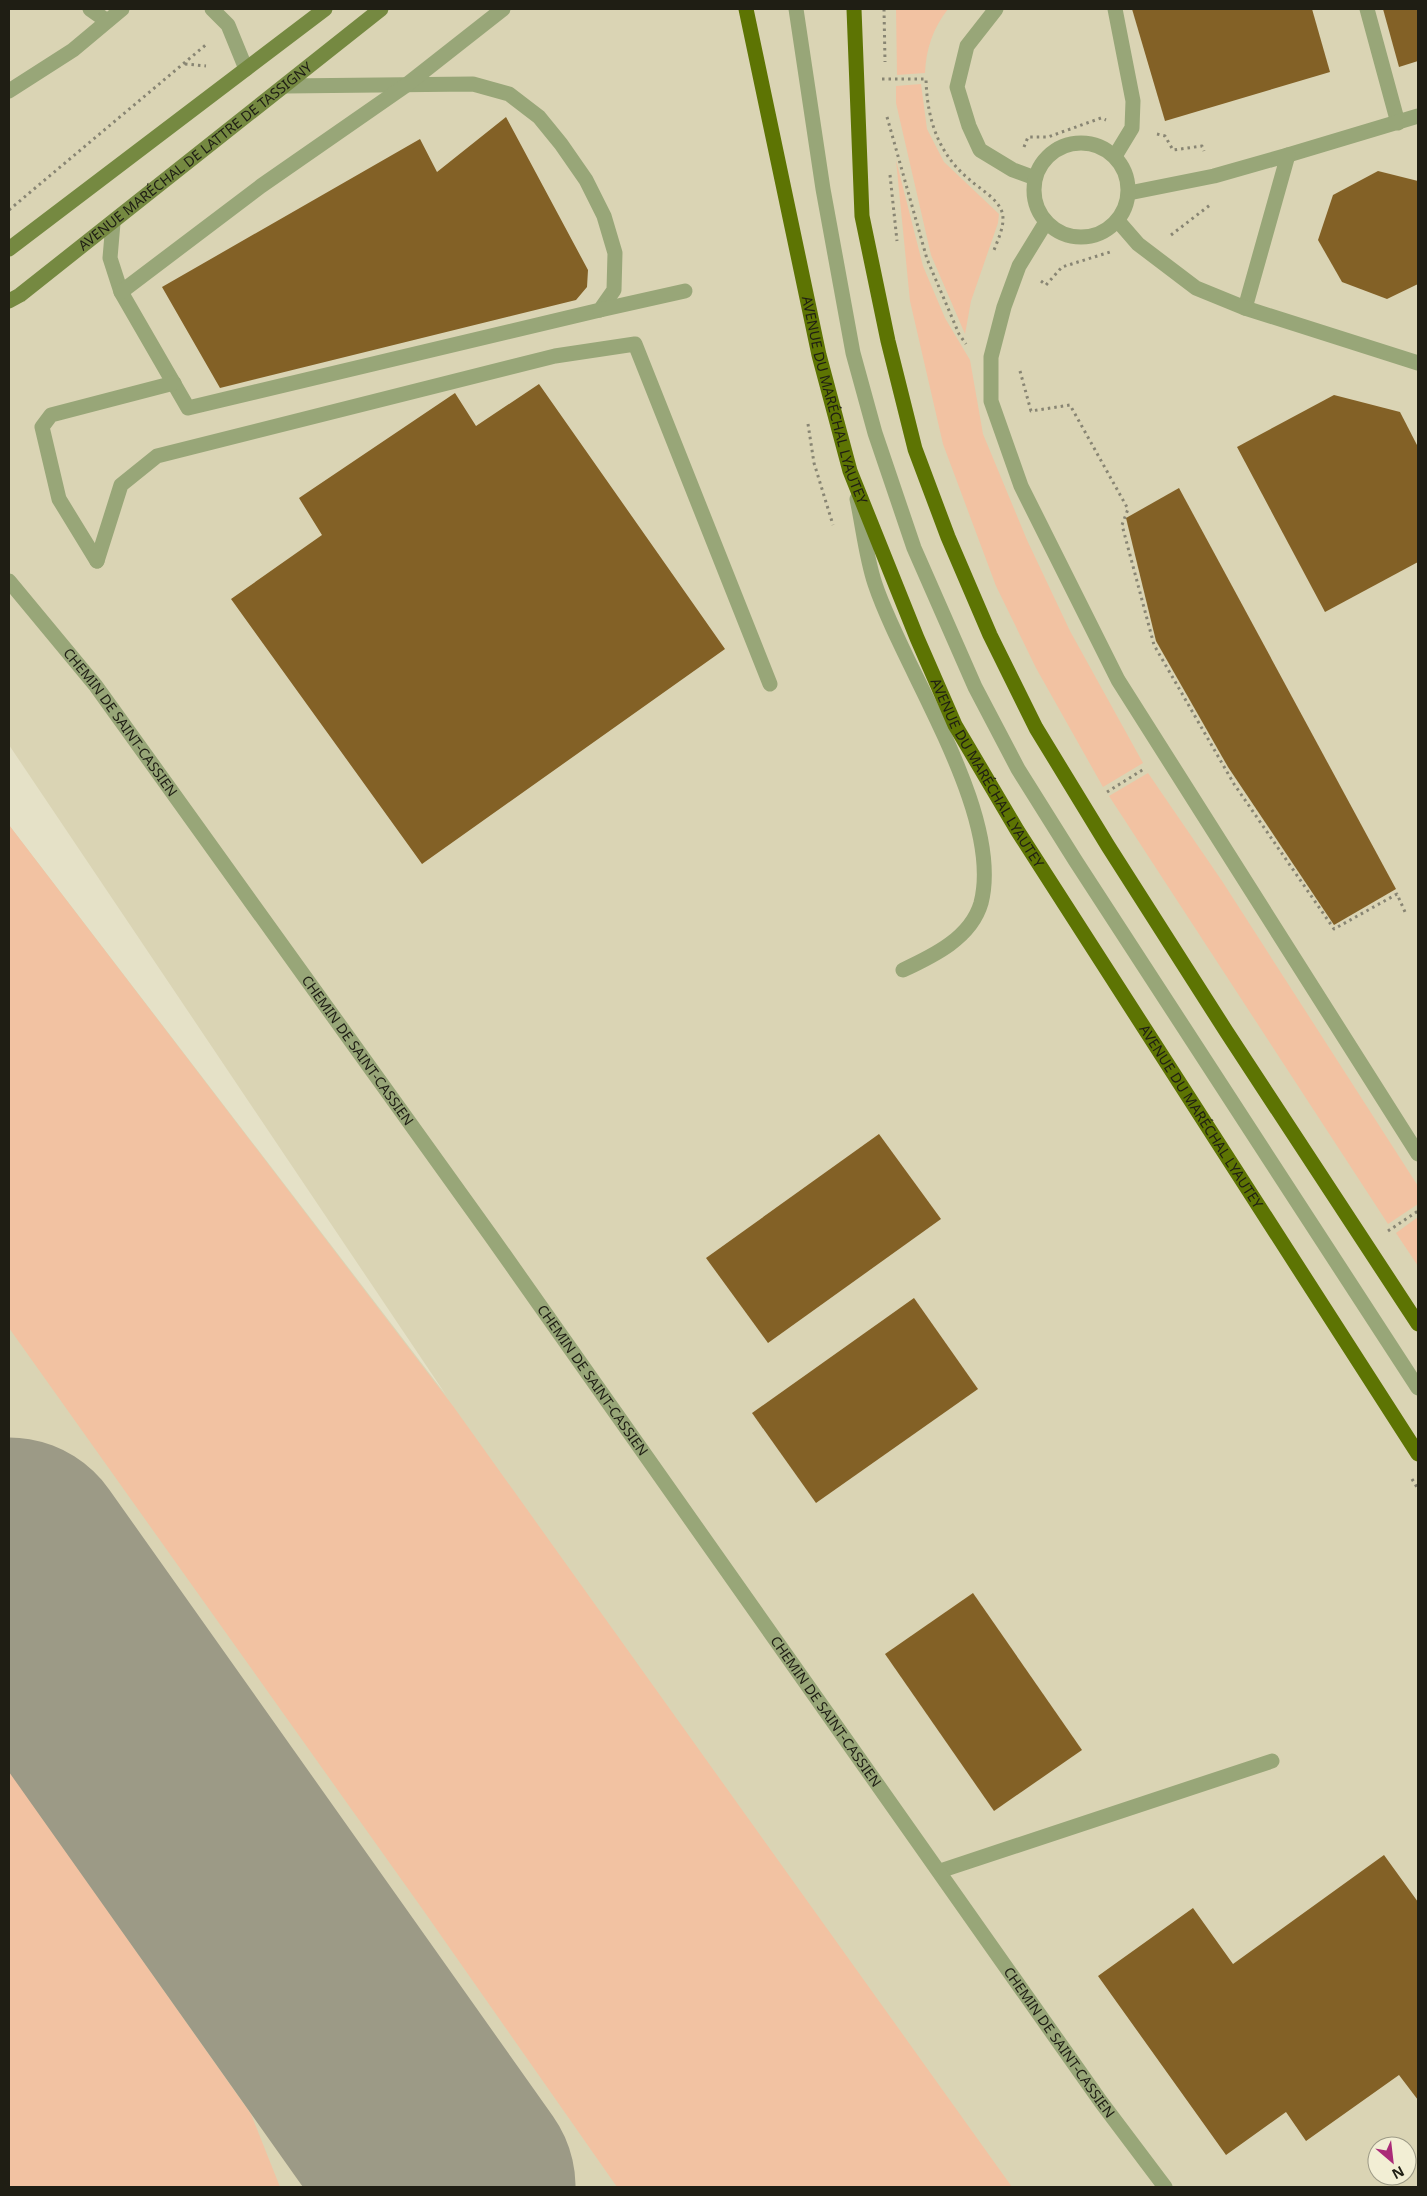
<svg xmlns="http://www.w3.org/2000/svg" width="1427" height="2196" font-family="'Noto Sans',sans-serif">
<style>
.built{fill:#dad4b4;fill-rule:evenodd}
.green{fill:#f2c2a2}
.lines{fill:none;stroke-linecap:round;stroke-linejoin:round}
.taxiway{stroke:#9c9a86;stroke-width:99}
.runway{stroke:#9c9a86;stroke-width:245}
.building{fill:#836126}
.path{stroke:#888573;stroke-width:3;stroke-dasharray:2.5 4;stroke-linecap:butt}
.service{stroke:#98a678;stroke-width:15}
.minor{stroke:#98a678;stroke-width:15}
.secondary{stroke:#758941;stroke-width:15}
.primary{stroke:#5d7403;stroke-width:15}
.labels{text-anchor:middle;stroke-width:5;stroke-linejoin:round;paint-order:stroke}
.street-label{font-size:14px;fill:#1f1e14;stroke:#f2eed4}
</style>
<rect width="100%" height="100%" fill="#e5e1c7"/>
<path class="built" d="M9 9H1418V2187H9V825L446 1395 9 745ZM1377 2146H1407V2176H1377Z"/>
<g class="green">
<path d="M896 9H948C933 28 926 49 925 73L897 75Z"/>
<path d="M921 84 927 129 944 162 999 214 998 223 971 301 965 334 931 255 896 103V86Z"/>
<path d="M896 160 923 266 945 318 970 360 983 434 1027 540 1070 631 1143 763 1103 787 1036 668 996 586 943 444 910 301Z"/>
<path d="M1148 773 1222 881 1418 1186V1204L1388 1224 1109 796Z"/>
<path d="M9 825 453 1406 1012 2187H617L421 1907 9 1328Z"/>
<path d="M1418 1217V1266L1396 1233Z"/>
<path d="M9 1771 251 2114 280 2187H9Z"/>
</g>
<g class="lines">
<path class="taxiway" d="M381 2187V2086"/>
<path class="runway" d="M9 1560 453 2187"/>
</g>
<g class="building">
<path d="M1132 9H1312L1330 72 1165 121Z"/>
<path d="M1383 9H1418V61L1399 67Z"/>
<path d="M506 117 588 270 587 287 576 300 220 388 162 287 420 139 437 172Z"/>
<path d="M1378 171 1418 181V284L1387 299 1342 282 1318 240 1333 195Z"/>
<path d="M539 384 725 649 422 864 231 599 322 535 299 498 455 393 476 426Z"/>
<path d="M1334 395 1400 412 1418 447V562L1325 612 1237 447Z"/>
<path d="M1179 488 1396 889 1334 925 1228 767 1156 641 1126 518Z"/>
<path d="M879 1134 941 1219 768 1343 706 1258Z"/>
<path d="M914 1298 978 1389 816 1503 752 1413Z"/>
<path d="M973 1593 1082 1750 994 1811 885 1654Z"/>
<path d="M1384 1855 1418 1902V2100L1399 2075 1306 2141 1286 2112 1226 2155 1098 1976 1193 1908 1233 1964Z"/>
</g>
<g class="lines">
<g class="path">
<path d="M884 9 885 62"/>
<path d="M185 64 206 66"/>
<path d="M882 79H926C927 119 938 154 970 180 980 189 998 199 1002 212 1006 225 997 241 993 253"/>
<path d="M887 117 927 259 959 334 966 344"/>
<path d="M1157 134 1165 136 1173 150 1202 146 1204 151"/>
<path d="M1024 147 1028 137H1048L1101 118 1106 120"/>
<path d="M890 175 897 241"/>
<path d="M9 210 208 43"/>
<path d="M1171 235 1210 205"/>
<path d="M1041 281 1046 285 1062 267 1110 252"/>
<path d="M1020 371 1031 411 1070 405 1128 509 1122 525 1154 645 1234 784 1334 929 1397 894 1405 912"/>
<path d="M808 424 814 463 833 525"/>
<path d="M1107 792 1144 769"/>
<path d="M1388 1231 1418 1211"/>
<path d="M1412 1479 1418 1489"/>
</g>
<g class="service">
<path d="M90 9 107 21"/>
<path d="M212 9 228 25 246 69"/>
<path d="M796 9 823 189 853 353 875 433 914 548 975 687 1018 769 1075 860 1418 1388"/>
<path d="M1115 9 1133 101 1132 128 1115 156"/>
<path d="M1367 9 1398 123"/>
<path d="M9 91 73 50 122 9"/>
<path d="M1288 155 1418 116"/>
<path d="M1129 193 1214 176 1288 155 1245 308"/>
<path d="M1118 221 1138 244 1196 288 1245 308 1418 363"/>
<path d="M113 223 110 258 121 292 188 408 600 310 614 290 615 253 604 216 586 180 561 144 539 117 509 94 473 84 285 86"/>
<path d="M121 292 261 186 405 86 503 9"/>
<path d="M600 310 685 291"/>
<path d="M857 499C863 527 866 557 875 584 904 671 1004 814 981 903 971 938 933 956 903 970"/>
<path d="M97 561 121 485 157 456 555 356 635 344 770 684"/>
<path d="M97 561 59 499 42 427 51 415 174 383"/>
<path d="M940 1871 1272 1761"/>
</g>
<g class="minor">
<path d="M996 9 967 46 957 87 969 126 980 150 1013 170 1035 178"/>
<circle cx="1081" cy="190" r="47"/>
<path d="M1046 222 1019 266 1004 307 991 357V401L1021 486 1118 680 1418 1154"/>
<path id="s1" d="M9 581 96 686 491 1236 1101 2102 1165 2187"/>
</g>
<g class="secondary">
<path d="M9 249 325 9"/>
<path id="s2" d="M9 301 20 295 381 9"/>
</g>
<g class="primary">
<path id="s3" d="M746 9 819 355 850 471 917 638 955 725 1017 830 1418 1454"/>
<path d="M854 9 862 216 888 341 915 449 948 537 990 635 1036 728 1108 846 1226 1031 1418 1324"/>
</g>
</g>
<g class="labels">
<g class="street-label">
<text dy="5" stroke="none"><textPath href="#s2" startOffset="236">AVENUE MARÉCHAL DE LATTRE DE TASSIGNY</textPath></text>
<text dy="5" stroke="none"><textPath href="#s3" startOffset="401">AVENUE DU MARÉCHAL LYAUTEY</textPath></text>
<text dy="5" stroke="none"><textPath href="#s1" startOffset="180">CHEMIN DE SAINT-CASSIEN</textPath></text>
<text dy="5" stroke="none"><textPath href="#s3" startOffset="806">AVENUE DU MARÉCHAL LYAUTEY</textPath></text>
<text dy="5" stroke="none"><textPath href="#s1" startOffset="585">CHEMIN DE SAINT-CASSIEN</textPath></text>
<text dy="5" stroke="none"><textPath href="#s3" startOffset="1211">AVENUE DU MARÉCHAL LYAUTEY</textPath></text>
<text dy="5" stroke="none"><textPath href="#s1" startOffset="990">CHEMIN DE SAINT-CASSIEN</textPath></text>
<text dy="5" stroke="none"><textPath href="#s1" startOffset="1395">CHEMIN DE SAINT-CASSIEN</textPath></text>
<text dy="5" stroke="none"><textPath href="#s1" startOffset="1800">CHEMIN DE SAINT-CASSIEN</textPath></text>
</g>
</g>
<rect width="1427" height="2196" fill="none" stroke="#1f1e14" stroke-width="20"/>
<g transform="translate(1392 2161) rotate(152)"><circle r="24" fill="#f2eed4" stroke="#9e9b87"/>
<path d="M0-4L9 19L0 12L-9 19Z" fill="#aa2a78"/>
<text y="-8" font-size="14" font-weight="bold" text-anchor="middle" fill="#1f1e14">N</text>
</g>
</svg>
